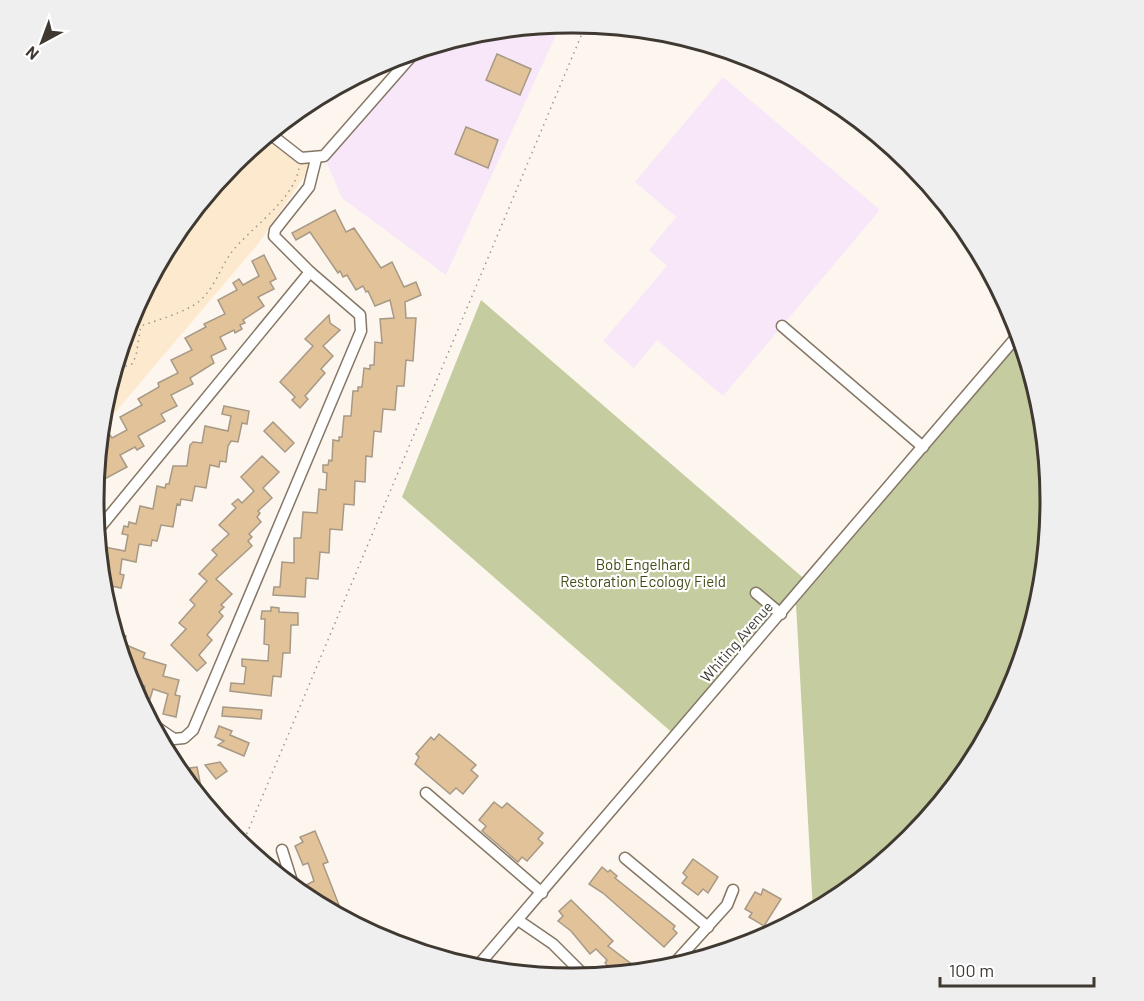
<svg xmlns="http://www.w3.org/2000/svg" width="1144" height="1001" font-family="Barlow,sans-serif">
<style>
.industrial{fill:#f8e7f9}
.built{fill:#fde9ce}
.green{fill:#c4cca0}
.building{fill:#e1c299;stroke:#a79986;stroke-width:1.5}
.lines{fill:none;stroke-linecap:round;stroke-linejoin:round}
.minor-casing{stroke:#857765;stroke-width:13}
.path{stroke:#9d968f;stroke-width:1.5;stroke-dasharray:1.5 4.5;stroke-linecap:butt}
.minor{stroke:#fff;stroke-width:10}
.labels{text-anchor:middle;stroke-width:4.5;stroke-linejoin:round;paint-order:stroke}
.park-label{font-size:15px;fill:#444b16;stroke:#fff}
.street-label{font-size:15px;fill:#3f3932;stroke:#fff}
.rim{fill:none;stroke:#3f3932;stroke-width:3}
</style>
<rect width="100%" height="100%" fill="#fdf6ee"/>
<g class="industrial">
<path d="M561 24 446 275 342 198 324 156 417 50 479 32Z"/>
<path d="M723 77 880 210 723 396 657 340 634 368 603 341 667 266 649 250 676 217 635 182Z"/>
</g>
<path class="built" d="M269 133 309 158 306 174 258 244 101 429 103 407 131 317 175 235 234 162Z"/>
<g class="green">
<path d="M481 300 808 582 676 736 402 497Z"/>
<path d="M1021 341C1036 393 1050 446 1050 501 1050 662 957 834 813 911L796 604Z"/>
</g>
<g class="building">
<path d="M497 54 531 69 520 95 486 80Z"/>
<path d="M466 127 498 140 488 168 455 154Z"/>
<path d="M335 210 346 232 354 228 381 268 392 262 404 287 416 282 421 295 405 302 406 318H416L413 361 406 360 404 386H397L395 410 383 409 381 432 374 431 372 457 366 456 365 482 355 481 354 505 344 504 342 530 330 529 329 553 320 552 318 579 306 578 305 597 273 595 274 587H280L282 562 294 563V538H301L303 512 317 513 319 489 326 490 327 473 323 472V465H328L329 460 332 461 333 440 339 441V437H342L344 416H351L353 391H358V387H362L364 368 370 369V365H374L375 342 382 343 380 319 394 318 390 300 375 306 368 291 366 292 363 286 356 290 347 275 343 277 340 271 338 273 310 232 296 240 292 233Z"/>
<path d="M264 255 276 279 270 282 274 289 258 297 264 306 243 320 245 323 240 325 242 329 235 333 234 330 220 337 226 349 211 356 214 363 190 378 193 384 171 395 177 406 161 414 165 421 138 436 144 446 137 450 135 447 120 455 127 467 99 482 96 477 99 452 108 447 103 438 110 435 112 438 127 430 120 417 142 405 138 399 159 387 158 383 178 373 171 360 192 350 185 338 206 327 204 324 225 314 218 300 237 290 233 283 239 279 243 285 259 276 252 261Z"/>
<path d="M329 315 330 323 340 330 323 346 333 356 321 369 325 373 305 396 308 399 300 408 292 400 295 397 280 382 313 346 305 339Z"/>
<path d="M224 406 249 411 247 424 242 423 238 442 231 441 228 446 226 462 220 461 219 467 210 465 206 488 195 486 192 501 181 499 180 505 177 504 173 527 161 525 157 541 152 540 151 546 139 544 136 562 122 559 120 574 124 575 121 588 102 584 100 565 105 547 125 551 128 535 122 534 124 526 128 527 129 522 136 524 140 506 153 509 157 486 165 488 166 484H169L173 466H187L190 445 193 442 202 443 205 426 228 431 231 416 222 414Z"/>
<path d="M273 422 294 443 285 452 264 431Z"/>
<path d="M262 456 279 472 263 488 272 498 258 511 260 513 257 517 261 522 249 534 252 537 248 541 252 546 216 579 232 594 221 605 224 607 219 612 223 616 207 635 212 640 199 655 206 663 197 671 171 645 186 629 179 623 195 605 190 600 207 581 199 574 217 555 212 550 229 534 219 525 236 508 232 504 238 499 242 503 254 491 241 477Z"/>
<path d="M271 607 279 608V612L298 613V625H291L290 653H283L281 677 273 676 271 696 230 691 231 683 244 684 246 667 242 666V659L268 661 269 645 264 644 265 619H261L262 611H271Z"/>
<path d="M115 633 126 636 124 644 145 653 143 658 166 665 163 676 179 680 175 695 180 696 176 717 163 714 168 694 153 689 150 699 142 697 145 686 130 682Z"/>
<path d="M223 707 262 710 261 719 222 716Z"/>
<path d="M219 726 232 731 230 735 249 743 244 756 218 745 224 741 215 737Z"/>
<path d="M439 734 476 765 471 770 478 776 463 794 456 788 450 794 415 764 419 757 416 754 431 737 434 740Z"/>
<path d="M220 762 227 771 216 779 205 765Z"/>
<path d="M197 767 201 787 205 803 183 777 191 775 190 768Z"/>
<path d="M494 802 502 808 507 803 543 833 538 839 543 843 527 861 522 857 518 862 482 831 486 826 479 820Z"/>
<path d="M315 831 328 862 323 864 344 918 313 901 306 885 314 881 308 863 303 865 295 846 303 842 300 837Z"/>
<path d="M693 859 718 877 708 893 703 889 698 895 682 883 687 877 683 873Z"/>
<path d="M602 867 608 872 610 870 617 876 615 878 675 926 673 929 677 933 664 947 603 893 589 884Z"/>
<path d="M763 889 781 899 764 926 749 917 752 913 745 909 755 892 761 895Z"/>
<path d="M571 900 613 941 608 946 642 972 602 975 609 967 605 963 607 960 596 949 590 954 571 931 558 921 563 916 559 911Z"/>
</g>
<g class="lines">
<g class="minor-casing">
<g id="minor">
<path d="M269 133 301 158 324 156 416 51"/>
<path d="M782 326 923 447"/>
<path d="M97 531 310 272"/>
<path d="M756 593 781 614"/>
<path d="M152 724 174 739 184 738 193 730 361 331 360 315 310 272 274 236 275 230 309 187 316 159"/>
<path d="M426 793 542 893"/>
<path d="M282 850 294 888"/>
<path d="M625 858 708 927"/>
<path d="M518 920 553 944 586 977"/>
<path d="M671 967 727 905 733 890"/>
<path d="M476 968 1019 334"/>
</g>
</g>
<g class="path">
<path d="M126 332C148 322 174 317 194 305 213 293 219 270 231 253 250 228 294 200 299 168"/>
<path d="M114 370 132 364 136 356 141 325"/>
<path d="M242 845 586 24"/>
</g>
<use href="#minor" class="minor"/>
</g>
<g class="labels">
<g class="park-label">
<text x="643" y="570">Bob Engelhard<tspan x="643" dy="17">Restoration Ecology Field</tspan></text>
</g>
<g class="street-label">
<text transform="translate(737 642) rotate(-49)" y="5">Whiting Avenue</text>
</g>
</g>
<path d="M0 0H1144V1001H0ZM571 33H573A467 467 0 0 1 1040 500V501A467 467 0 0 1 573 968H571A467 467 0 0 1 104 501V500A467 467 0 0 1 571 33Z" fill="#f0efef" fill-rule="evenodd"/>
<path class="rim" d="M571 33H573A467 467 0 0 1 1040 500V501A467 467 0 0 1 573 968H571A467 467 0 0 1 104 501V500A467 467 0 0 1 571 33Z"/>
<g transform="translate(42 42) rotate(221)" stroke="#ffffff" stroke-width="4.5" paint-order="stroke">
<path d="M0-4.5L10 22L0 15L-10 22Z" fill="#3f3932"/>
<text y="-9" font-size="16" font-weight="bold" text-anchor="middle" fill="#3f3932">N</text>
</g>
<path d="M940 977v9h154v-9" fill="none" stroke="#3f3932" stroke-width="3"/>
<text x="949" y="977" font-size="18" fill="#3f3932" stroke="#ffffff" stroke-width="4.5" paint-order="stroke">100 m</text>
</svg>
